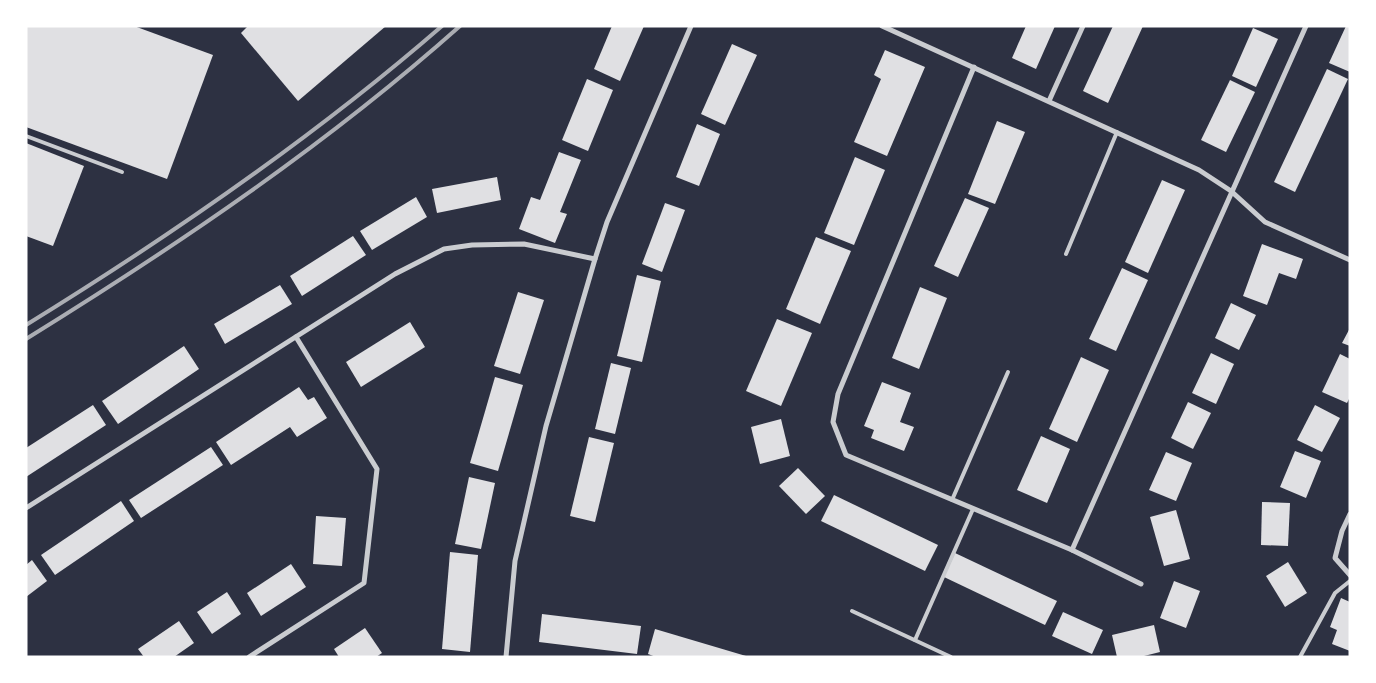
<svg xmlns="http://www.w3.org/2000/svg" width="1376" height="683" font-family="Bitter,serif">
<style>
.building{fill:#e0e0e3}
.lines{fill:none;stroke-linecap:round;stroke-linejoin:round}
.service{stroke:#caccd0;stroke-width:4}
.minor{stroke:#caccd0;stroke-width:5}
.rail{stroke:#abadb3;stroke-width:4}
</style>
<rect width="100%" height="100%" fill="#2d3142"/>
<g class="building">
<path d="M26 26H134L213 55 167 179 26 127Z"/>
<path d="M248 26H386L298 101 241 33Z"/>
<path d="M612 26H644L620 81 594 69Z"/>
<path d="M1026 26H1055L1036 69 1012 58Z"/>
<path d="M1113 26H1143L1108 103 1083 91Z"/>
<path d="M1346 26H1350V72L1329 63Z"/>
<path d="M1253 28 1278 39 1256 87 1232 76Z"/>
<path d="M732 44 757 55 725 125 701 114Z"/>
<path d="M885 50 925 67 887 156 854 142 881 79 874 75Z"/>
<path d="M1327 69 1348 79 1295 192 1274 182Z"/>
<path d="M587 79 613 90 588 151 562 140Z"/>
<path d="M1230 80 1255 92 1226 152 1201 140Z"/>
<path d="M997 121 1025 132 995 204 968 194Z"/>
<path d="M697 124 720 134 699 186 676 177Z"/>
<path d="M26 143 84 166 53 246 26 236Z"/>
<path d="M559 152 581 160 560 212 567 214 555 243 519 229 531 197 540 200Z"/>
<path d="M855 157 885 170 854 245 824 233Z"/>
<path d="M497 177 501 200 437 213 432 189Z"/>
<path d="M1162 180 1185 190 1148 273 1125 262Z"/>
<path d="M416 197 427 217 372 250 360 231Z"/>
<path d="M965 198 989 208 958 277 934 266Z"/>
<path d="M665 203 685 210 662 272 642 264Z"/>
<path d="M353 236 366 255 302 296 290 276Z"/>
<path d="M816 237 851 251 820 324 786 309Z"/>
<path d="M1262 244 1303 259 1296 279 1279 273 1267 305 1243 296Z"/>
<path d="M1122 268 1148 280 1116 351 1089 339Z"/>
<path d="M637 275 661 281 642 362 617 356Z"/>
<path d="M280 285 292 304 225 344 214 324Z"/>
<path d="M920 287 947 298 919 369 892 358Z"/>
<path d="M518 292 544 300 520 374 494 366Z"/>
<path d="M1231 303 1256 315 1239 350 1215 338Z"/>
<path d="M777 319 812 333 781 406 746 391Z"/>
<path d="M410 322 425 347 361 387 346 362Z"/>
<path d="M1350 328V346L1342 343Z"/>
<path d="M184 346 199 369 118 424 102 401Z"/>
<path d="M1211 353 1234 364 1216 404 1192 393Z"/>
<path d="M1340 354 1350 359V397L1347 403 1322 392Z"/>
<path d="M1081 357 1109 370 1077 442 1049 429Z"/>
<path d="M611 363 631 368 615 434 595 429Z"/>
<path d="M495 377 523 385 498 471 470 463Z"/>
<path d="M882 382 911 393 900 422 914 427 904 451 871 438 874 430 864 426Z"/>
<path d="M299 387 308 400 314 397 327 418 297 437 290 427 231 465 216 442Z"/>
<path d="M1188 402 1211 413 1193 449 1171 438Z"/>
<path d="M93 405 106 425 26 477V448Z"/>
<path d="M1315 405 1340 418 1322 452 1297 440Z"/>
<path d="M781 419 790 456 760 464 751 427Z"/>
<path d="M1041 436 1070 449 1047 503 1017 490Z"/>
<path d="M589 437 614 443 595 522 570 516Z"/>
<path d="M211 447 223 465 141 518 129 500Z"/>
<path d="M1295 451 1321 461 1306 498 1280 487Z"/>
<path d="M1166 452 1192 463 1176 501 1149 490Z"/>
<path d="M798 468 825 496 806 514 779 486Z"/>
<path d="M469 477 495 483 481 549 455 544Z"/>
<path d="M834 495 938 545 925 571 821 521Z"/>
<path d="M121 501 134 521 55 575 41 555Z"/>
<path d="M1262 502 1290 503 1288 546 1261 545Z"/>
<path d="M1176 510 1190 559 1164 566 1150 517Z"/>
<path d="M316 516 346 518 342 566 313 564Z"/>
<path d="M450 552 478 555 470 652 442 649Z"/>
<path d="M955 553 1057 601 1045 625 944 577Z"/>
<path d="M32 560 47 581 26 597V565Z"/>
<path d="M1288 562 1307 593 1285 607 1266 576Z"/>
<path d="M291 564 306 587 261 616 247 593Z"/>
<path d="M1174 581 1200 591 1186 628 1160 618Z"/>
<path d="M227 592 241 614 212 634 197 612Z"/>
<path d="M1341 598 1350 602V651L1332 644 1337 630 1330 627Z"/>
<path d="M1063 612 1103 630 1092 654 1052 636Z"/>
<path d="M542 614 641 626 637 654 539 642Z"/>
<path d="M179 621 194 643 174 657H144L138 649Z"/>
<path d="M1154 625 1160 652 1140 657H1117L1112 635Z"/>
<path d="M365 628 382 653 376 657H339L334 649Z"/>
<path d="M655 629 746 656V657H656L648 654Z"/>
</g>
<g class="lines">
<g class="service">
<path d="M26 136 122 172"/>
<path d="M1066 254 1117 132"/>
<path d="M952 500 1008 372"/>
<path d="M852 611 951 657"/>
<path d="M915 640 973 509"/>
<path d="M1300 657 1335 593 1350 581"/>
</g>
<g class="minor">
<path d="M882 26 1199 170 1231 191 1265 222 1350 260"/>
<path d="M974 67 838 394 833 422 846 455 1072 550 1141 584"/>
<path d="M1049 101 1083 26"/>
<path d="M26 508 395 274 444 249 472 245 524 244 595 259"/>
<path d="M1350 514 1342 531 1335 558 1350 575"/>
<path d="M1072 550 1306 26"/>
<path d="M249 657 364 583 377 469 296 337"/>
<path d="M506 657 515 561 546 426 595 259 607 222 691 26"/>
</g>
<g class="rail">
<path d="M26 325C172 235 313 138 442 26"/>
<path d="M26 339C178 245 326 145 460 26"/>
</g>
</g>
<rect width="1376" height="683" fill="none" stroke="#ffffff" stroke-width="55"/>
</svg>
